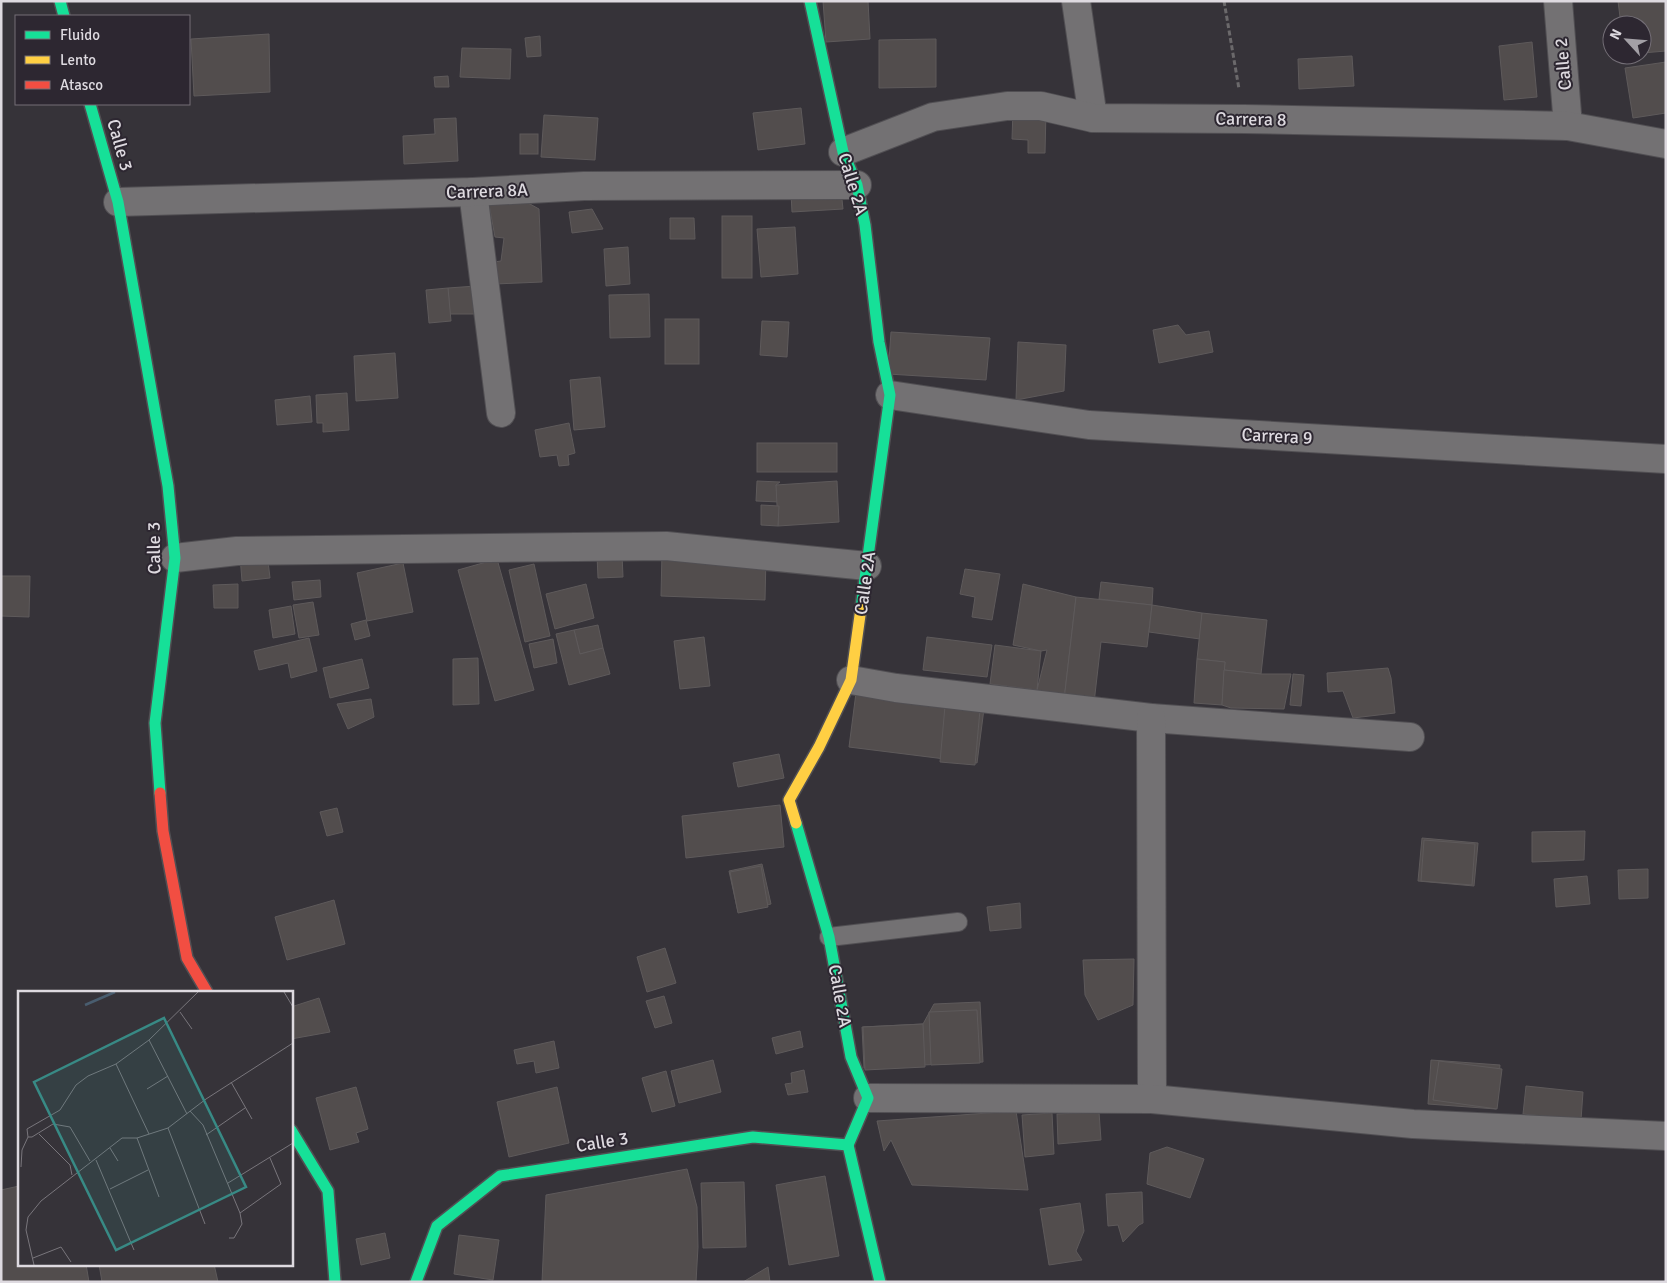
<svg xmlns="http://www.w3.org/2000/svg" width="1667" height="1283" font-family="Signika,sans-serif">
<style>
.building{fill:#524d4d;stroke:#5e5a5b}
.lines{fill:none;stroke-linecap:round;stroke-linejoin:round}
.lane-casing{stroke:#514f53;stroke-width:20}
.street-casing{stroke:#514f53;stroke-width:30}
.fast-casing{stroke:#514f53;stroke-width:14}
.slow-casing{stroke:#514f53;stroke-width:14}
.jam-casing{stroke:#514f53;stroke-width:14}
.path{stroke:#6b696b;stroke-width:3;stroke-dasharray:5 2.5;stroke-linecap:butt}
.lane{stroke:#737173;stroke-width:18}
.street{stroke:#737173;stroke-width:28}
.fast{stroke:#16e098;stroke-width:11}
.slow{stroke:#ffcf43;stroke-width:11}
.jam{stroke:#f24e42;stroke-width:11}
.labels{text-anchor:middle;stroke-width:4;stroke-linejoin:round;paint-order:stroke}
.street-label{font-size:18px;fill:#dedae0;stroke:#2d2731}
.inset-river{fill:none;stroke:#495d6f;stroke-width:2.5}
.inset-road{fill:none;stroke:#79767c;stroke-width:1}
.view{fill:#388a85;fill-opacity:0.15;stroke:#388a85;stroke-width:2.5}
.inset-edge{fill:none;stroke:#dedae0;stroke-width:2.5}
</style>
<rect width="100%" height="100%" fill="#363339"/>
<g class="building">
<path d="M823 1H868L870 39 826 42Z"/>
<path d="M1618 1H1666V51L1642 53V25H1621Z"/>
<path d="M269 34 270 92 194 96 191 39Z"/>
<path d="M540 36 541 56 527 57 525 38Z"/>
<path d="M936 39V87L879 88V40Z"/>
<path d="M1532 42 1537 97 1504 100 1499 46Z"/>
<path d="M462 48 511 49 510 79 460 77Z"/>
<path d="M1352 56 1354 86 1299 89 1298 59Z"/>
<path d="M1666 62V113L1633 118 1625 68Z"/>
<path d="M448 76 449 87H435L434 77Z"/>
<path d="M801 108 805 144 758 150 753 113Z"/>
<path d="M1013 110 1046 111 1045 153H1028V140L1012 139Z"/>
<path d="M544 115 598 118 595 160 541 157Z"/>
<path d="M456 118 458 161 404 164 403 136 435 134 434 119Z"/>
<rect x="520" y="134" width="18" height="20"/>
<path d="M841 190 843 209 792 212 791 193Z"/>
<path d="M519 198 539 209 542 282 495 284 494 262 501 261 504 238 495 237 488 199Z"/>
<path d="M592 209 603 229 572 233 569 212Z"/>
<rect x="722" y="216" width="30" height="62"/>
<path d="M670 218H694L695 239H670Z"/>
<path d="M795 227 798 274 761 277 757 229Z"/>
<path d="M628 247 630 284 606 286 604 249Z"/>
<path d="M476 286 477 314H450L448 288Z"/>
<path d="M448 288 451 321 429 323 426 290Z"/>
<path d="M649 294 650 337 610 338 609 295Z"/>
<rect x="665" y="319" width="34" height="45"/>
<path d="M762 321 789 322 787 357 760 355Z"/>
<path d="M1178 325 1186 335 1209 331 1213 352 1159 363 1153 330Z"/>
<path d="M891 332 990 338 986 380 888 374Z"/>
<path d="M1018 342 1066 345 1064 391 1016 400Z"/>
<path d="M395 353 398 398 356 401 354 356Z"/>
<path d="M600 377 605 427 574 430 570 380Z"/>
<path d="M347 393 349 430 323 432V423H317L316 395Z"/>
<path d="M310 396 312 422 277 425 275 400Z"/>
<path d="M569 423 575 453 568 455 569 465 559 466 557 455 540 457 535 430Z"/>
<rect x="757" y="443" width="80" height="29"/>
<path d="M757 481 780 482 776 485 780 502 756 501Z"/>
<path d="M837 481 839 522 778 526 776 485Z"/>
<path d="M761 505 779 506 778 526 761 525Z"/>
<path d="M662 552 766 556 765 600 661 596Z"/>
<path d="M267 553 270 578 242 581 240 556Z"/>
<path d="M622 554 623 577 598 578 597 555Z"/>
<path d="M497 559 534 690 495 701 458 570Z"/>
<path d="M403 563 413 612 367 621 357 573Z"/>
<path d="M534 564 550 636 525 642 509 570Z"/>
<path d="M965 569 1000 574 992 620 972 617 975 597 960 594Z"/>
<path d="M1 576H30L29 617 1 616Z"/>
<path d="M320 580 321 597 294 600 292 582Z"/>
<path d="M1101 582 1153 588 1152 605 1099 599Z"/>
<path d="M238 584V608H214L213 585Z"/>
<path d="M586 584 594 618 555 629 546 594Z"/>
<path d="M1023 584 1076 597 1064 700 1037 690 1047 650 1041 651 1013 645Z"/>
<path d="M1076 597 1152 605 1147 647 1101 642 1094 703 1064 700Z"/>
<path d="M313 602 319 635 299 638 293 605Z"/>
<path d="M1152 605 1202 613 1200 639 1149 632Z"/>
<path d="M291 606 295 634 273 638 269 610Z"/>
<path d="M1202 613 1267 620 1261 674 1224 670 1225 662 1197 659Z"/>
<path d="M366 620 370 636 355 640 351 624Z"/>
<path d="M598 625 603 648 580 654 574 630Z"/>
<path d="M574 630 580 654 603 648 610 674 569 685 556 634Z"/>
<path d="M704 637 710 686 680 689 674 641Z"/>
<path d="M927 637 992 645 987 677 923 670Z"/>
<path d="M309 638 317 671 291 678 288 663 259 670 254 651Z"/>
<path d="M553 639 557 663 534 668 529 644Z"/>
<path d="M995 645 1041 651 1037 690 990 684Z"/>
<path d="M478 658 479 704 453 705V659Z"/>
<path d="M362 659 369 688 330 698 323 668Z"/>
<path d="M1197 659 1225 662 1222 705 1194 703Z"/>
<path d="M1388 668 1391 678 1395 713 1353 718 1343 691 1328 692 1327 673Z"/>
<path d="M1224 670 1261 674H1291L1284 709 1231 708 1222 705Z"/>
<path d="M1293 674 1304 675 1301 706 1290 705Z"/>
<path d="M857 685 985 701 977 763 849 747Z"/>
<path d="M371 699 374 717 348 729 337 704Z"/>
<path d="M945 706 980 710 975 765 940 762Z"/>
<path d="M779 754 784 778 738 787 733 763Z"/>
<path d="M780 805 784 847 686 858 682 816Z"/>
<path d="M337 808 343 832 327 836 320 812Z"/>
<path d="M1585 831 1584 860 1532 862V832Z"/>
<path d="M1422 838 1478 843 1474 886 1418 881Z"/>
<path d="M1424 840 1475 844 1472 885 1421 881Z"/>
<path d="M762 864 771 904 738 912 729 871Z"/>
<path d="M761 866 768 907 738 913 730 872Z"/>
<path d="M1648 869V898L1619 899 1618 870Z"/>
<path d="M1587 876 1590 904 1556 907 1554 879Z"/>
<path d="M334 900 345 944 287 960 275 917Z"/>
<path d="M1020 903 1021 928 990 931 987 907Z"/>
<path d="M665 948 676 983 647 992 637 957Z"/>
<path d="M1134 959 1133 1005 1098 1020 1085 995 1083 960Z"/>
<path d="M664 996 672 1023 655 1028 646 1001Z"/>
<path d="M319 998 330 1032 291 1039V1007Z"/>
<path d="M980 1002 983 1062 864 1068 862 1027 923 1024 934 1004Z"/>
<path d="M977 1010 980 1063 931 1065 929 1012Z"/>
<path d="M923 1024 925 1067 865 1070 863 1027Z"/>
<path d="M800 1031 803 1047 776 1054 772 1038Z"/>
<path d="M554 1041 559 1068 536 1073 534 1061 517 1064 514 1050Z"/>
<path d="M713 1060 721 1092 679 1103 671 1071Z"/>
<path d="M1431 1060 1500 1065 1496 1109 1428 1104Z"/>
<path d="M1439 1061 1502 1069 1497 1109 1433 1100Z"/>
<path d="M804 1070 808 1092 788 1095 785 1084 792 1083 791 1073Z"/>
<path d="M666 1071 675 1106 652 1112 642 1078Z"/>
<path d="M1526 1086 1583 1092 1581 1120 1523 1114Z"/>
<path d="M356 1087 368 1129 356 1133 359 1142 330 1150 316 1098Z"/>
<path d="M557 1087 569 1143 509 1157 497 1102Z"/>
<path d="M1016 1111 1028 1190 912 1185 891 1140 884 1151 877 1121Z"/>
<path d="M1099 1112 1101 1140 1058 1144 1057 1114Z"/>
<path d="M1052 1113 1054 1154 1025 1157 1022 1115Z"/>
<path d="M1167 1147 1204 1159 1190 1198 1147 1184 1150 1153Z"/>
<path d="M687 1169 697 1207 698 1247 696 1282H542L546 1195Z"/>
<path d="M825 1176 839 1256 789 1265 776 1185Z"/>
<path d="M744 1182 746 1247 703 1248 701 1183Z"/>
<path d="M19 1186V1264H86L89 1282H1V1190Z"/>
<path d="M1142 1192 1143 1223 1139 1225 1123 1242 1118 1225 1108 1226 1106 1194Z"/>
<path d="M1080 1203 1084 1231 1076 1251 1082 1260 1049 1265 1040 1209Z"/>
<path d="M385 1233 390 1258 361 1265 356 1239Z"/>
<path d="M459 1235 499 1240 493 1280 454 1274Z"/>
<path d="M99 1264H214L218 1282H102Z"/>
<path d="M768 1267 770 1282H743Z"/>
</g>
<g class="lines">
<g class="lane-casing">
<path id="lane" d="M829 937 958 922"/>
</g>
<g class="street-casing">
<g id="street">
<path d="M1076 1 1093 118"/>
<path d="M1558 1 1568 126"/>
<path d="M843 152 933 117 1007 106H1041L1093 118 1244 119 1568 126 1666 144"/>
<path d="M473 192 501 413"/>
<path d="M118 202 473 192 584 186 857 185"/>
<path d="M890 395 1089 425 1666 459"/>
<path d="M175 558 237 551 666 546 867 566"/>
<path d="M851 680 896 688 1151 718 1410 737"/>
<path d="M1151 718 1152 1099"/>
<path d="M868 1098 1152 1099 1413 1124 1666 1136"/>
</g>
</g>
<g class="fast-casing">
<g id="fast">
<path d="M60 1 64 16"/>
<path d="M810 1 843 152 857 185 865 225 879 342 890 395 861 608"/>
<path d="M90 104 118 202 168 486 175 558 155 723 160 793"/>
<path d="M796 823 829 937 851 1057 868 1098 848 1145"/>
<path d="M291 1130 328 1191 335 1282"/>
<path d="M848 1145 880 1282"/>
<path d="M416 1282 437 1226 500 1176 753 1137 848 1145"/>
</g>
</g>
<g class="slow-casing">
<path id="slow" d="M796 823 789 800 819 747 851 680 861 608"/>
</g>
<g class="jam-casing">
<path id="jam" d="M160 793 163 831 187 958 207 992"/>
</g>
<path class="path" d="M1224 1 1239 89"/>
<use href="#lane" class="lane"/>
<use href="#street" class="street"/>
<use href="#fast" class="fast"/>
<use href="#slow" class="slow"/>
<use href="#jam" class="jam"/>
</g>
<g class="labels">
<g class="street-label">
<text transform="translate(1563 64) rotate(-95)" y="6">Calle 2</text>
<text transform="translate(1251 119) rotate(1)" y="6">Carrera 8</text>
<text transform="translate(120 145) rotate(74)" y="6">Calle 3</text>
<text transform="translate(853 184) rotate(73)" y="6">Calle 2A</text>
<text transform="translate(487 191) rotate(-2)" y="6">Carrera 8A</text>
<text transform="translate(1277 436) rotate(3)" y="6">Carrera 9</text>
<text transform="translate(154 548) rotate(-91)" y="6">Calle 3</text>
<text transform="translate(865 583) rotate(-82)" y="6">Calle 2A</text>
<text transform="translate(840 996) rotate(80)" y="6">Calle 2A</text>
<text transform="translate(602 1142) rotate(-9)" y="6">Calle 3</text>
</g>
</g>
<g transform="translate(18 991)">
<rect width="275" height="275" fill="#363339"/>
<path class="inset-river" d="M67 14 97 1"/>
<path class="inset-road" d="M266 1 275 16M162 21 174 38M131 49 169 123M98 73 131 143M213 91 234 128M129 98 150 85M172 120 185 134 222 222 224 233 216 247H211M150 137 187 233M21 143 52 174 54 184M188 144 227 117M119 147 141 206M92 157 100 170M78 169 116 259M72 170 52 136 35 133 14 146H10L9 138 42 119 58 94 70 85 98 73 131 49 180 1M3 176 4 159 10 146M210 192 275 152M92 198 130 179M222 222 263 193 252 167M15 267 43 256 53 271M16 274 8 239 10 226 23 210 104 147H119L150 137 188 108 275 52"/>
<path class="view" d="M146 27 228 196 98 259 16 91Z"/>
<rect width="275" height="275" class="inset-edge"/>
</g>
<rect width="1667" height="1283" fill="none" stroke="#dedae0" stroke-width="5"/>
<rect x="15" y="15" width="175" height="90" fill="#2d2731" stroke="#746f77"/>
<rect x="25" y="31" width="25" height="8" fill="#16e098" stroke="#746f77"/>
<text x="60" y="40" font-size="15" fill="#dedae0">Fluido</text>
<rect x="25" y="56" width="25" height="8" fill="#ffcf43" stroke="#746f77"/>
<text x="60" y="65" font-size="15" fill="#dedae0">Lento</text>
<rect x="25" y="81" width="25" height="8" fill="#f24e42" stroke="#746f77"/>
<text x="60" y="90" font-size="15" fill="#dedae0">Atasco</text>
<g transform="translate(1627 40) rotate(296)"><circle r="24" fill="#2d2731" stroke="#746f77"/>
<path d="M0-4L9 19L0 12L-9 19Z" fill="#a3a0a6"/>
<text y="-8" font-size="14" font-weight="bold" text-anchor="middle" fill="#dedae0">N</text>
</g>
</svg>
